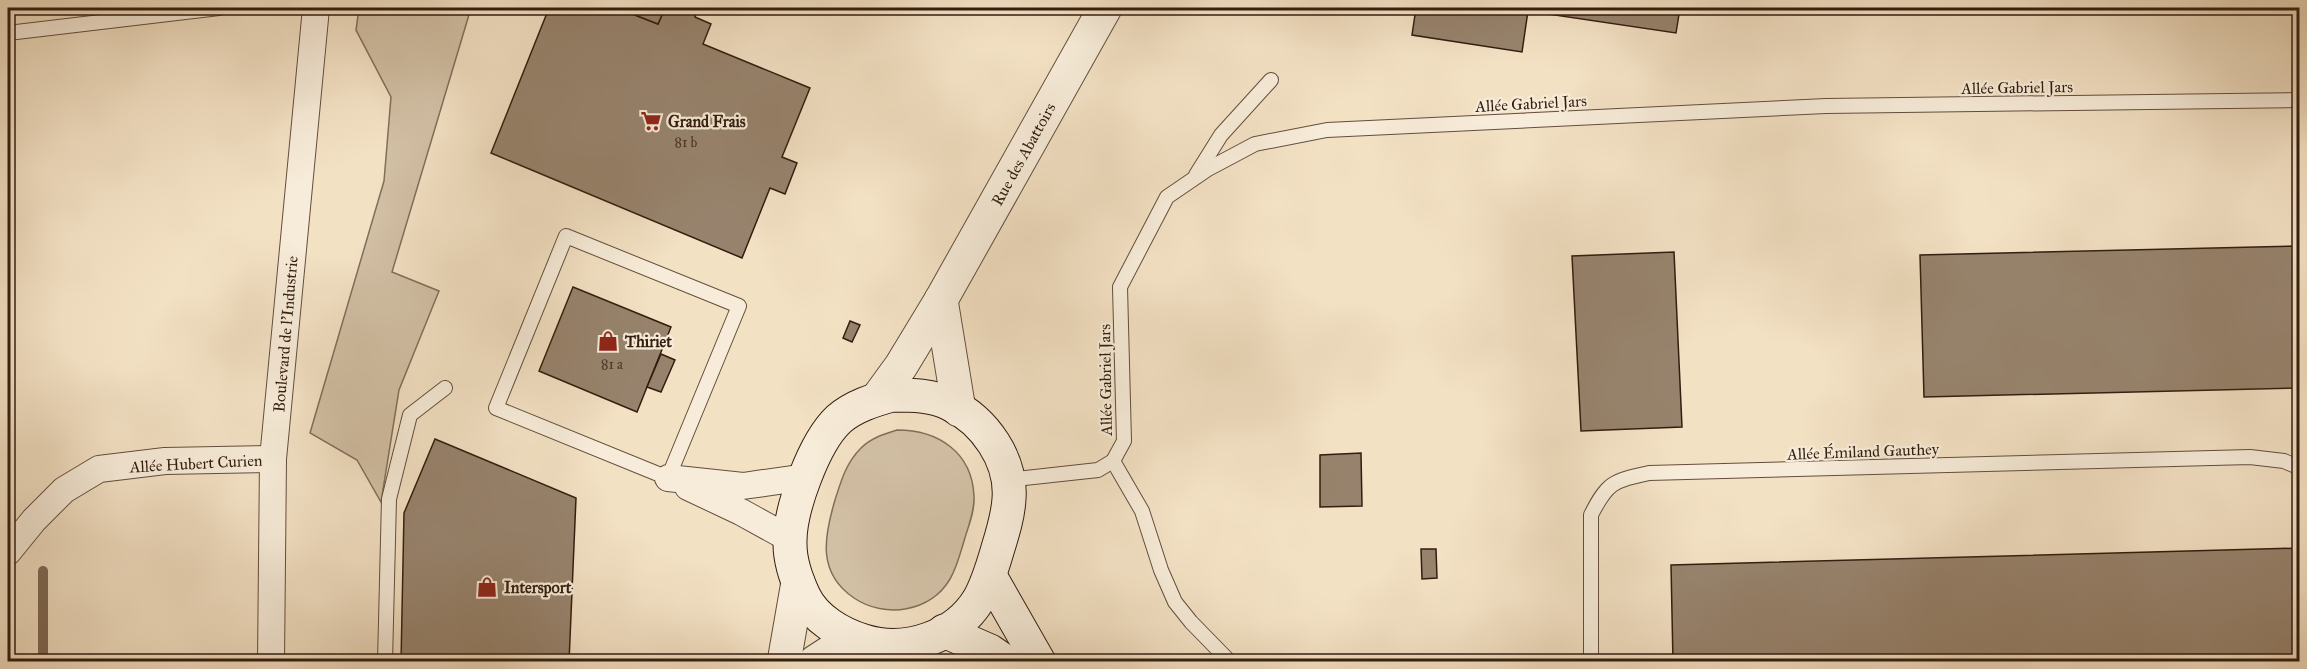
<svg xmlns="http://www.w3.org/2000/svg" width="2307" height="669" font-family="'IM FELL Great Primer',serif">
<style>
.green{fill:#d2c0a5;stroke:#826e5a;stroke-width:1.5}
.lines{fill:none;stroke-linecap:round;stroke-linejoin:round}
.stream{stroke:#7f6a56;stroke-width:10}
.building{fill:#97836d;stroke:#331d0f;stroke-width:1.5}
.service-casing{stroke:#634e3c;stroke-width:16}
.minor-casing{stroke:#634e3c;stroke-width:28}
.tertiary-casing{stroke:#634e3c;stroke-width:35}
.secondary-casing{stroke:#331d0f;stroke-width:35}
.service{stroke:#f7ecd9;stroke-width:14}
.minor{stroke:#f7ecd9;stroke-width:26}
.tertiary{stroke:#f7ecd9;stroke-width:33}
.secondary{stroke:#f7ecd9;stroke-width:33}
.labels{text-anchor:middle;stroke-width:4.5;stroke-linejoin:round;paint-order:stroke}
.number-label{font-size:14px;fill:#4c3626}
.street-label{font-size:16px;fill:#331d0f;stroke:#f7ecd9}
.poi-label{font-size:16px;font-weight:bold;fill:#331d0f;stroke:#f7ecd9;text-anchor:start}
</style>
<rect width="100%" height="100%" fill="#f3e1c4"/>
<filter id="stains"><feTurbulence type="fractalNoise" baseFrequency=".00333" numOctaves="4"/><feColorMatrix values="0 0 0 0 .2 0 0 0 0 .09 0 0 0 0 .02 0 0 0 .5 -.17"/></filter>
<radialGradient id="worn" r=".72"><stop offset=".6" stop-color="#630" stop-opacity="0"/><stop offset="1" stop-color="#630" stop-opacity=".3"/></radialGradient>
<g class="green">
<path d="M359 8H471L392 272 439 291 399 390 381 502 357 460 310 433 384 181 391 97 356 30Z"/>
<path d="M897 430C938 430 972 452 974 496 975 511 968 527 964 541 960 554 957 567 950 579 931 612 885 619 854 598 817 573 824 537 835 500 841 481 846 463 861 448 871 438 884 434 897 430Z"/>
</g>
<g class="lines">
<path class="stream" d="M43 662V571"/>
</g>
<g class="building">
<path d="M549 8H617L658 24 665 8H698L695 17 711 24 703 44 810 88 782 157 797 163 785 194 770 188 742 258 491 153Z"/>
<path d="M617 8H665L658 24Z"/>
<path d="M1416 8H1680L1676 33 1528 11 1522 52 1412 35Z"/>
<path d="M2300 246V388L1924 397 1920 255Z"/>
<path d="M1674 252 1682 427 1581 431 1572 256Z"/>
<path d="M573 287 671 327 637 412 539 371Z"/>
<path d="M850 321 860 325 852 342 843 338Z"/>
<path d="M661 354 675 360 661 392 647 387Z"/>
<path d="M435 439 576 498 569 662H401L404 513Z"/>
<path d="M1361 453 1362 506 1320 507V455Z"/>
<path d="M2300 548V662H1673L1671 565Z"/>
<path d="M1421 549H1436L1437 578 1422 579Z"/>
</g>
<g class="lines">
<g class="service-casing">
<g id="service">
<path d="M8 33 219 8"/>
<path d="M1196 175 1221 135 1271 80"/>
<path d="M566 236 739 306 668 478 496 408Z"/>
<path d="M1113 461 1142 511 1161 570 1175 602 1191 622 1230 662"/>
<path d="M1007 480 1098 470 1113 461 1124 441 1120 287 1167 197 1208 169 1255 144 1327 130 1826 106 2300 100"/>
<path d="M385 662 389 499 410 415 445 388"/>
<path d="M1591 662V515C1608 481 1614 481 1649 473L2250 457 2284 461 2300 468"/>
</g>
</g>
<g class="minor-casing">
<g id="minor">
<path d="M668 478 743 486 806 477"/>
<path d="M688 487 741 512 790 539"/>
<path d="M8 552 34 520 64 490 99 469 165 461 273 459"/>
<path d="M271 662 273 459 316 8"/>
</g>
</g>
<g class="tertiary-casing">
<g id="tertiary">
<path d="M941 300 959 410"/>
<path d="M877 399 901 366 941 300 1105 8"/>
<path d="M784 662 798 582"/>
<path d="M815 662 852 638"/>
</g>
</g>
<g class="secondary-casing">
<g id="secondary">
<path d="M892 395C912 395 932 395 950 404 985 421 1012 460 1009 499 1008 516 1003 532 998 548 993 565 988 583 979 599 956 637 906 654 864 641 841 634 815 619 804 596 796 579 790 562 790 544 789 511 814 442 839 419 854 406 874 400 892 395Z"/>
<path d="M990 576 1039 662"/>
<path d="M944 631 990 651 1006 662"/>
</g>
</g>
<use href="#service" class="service"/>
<use href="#minor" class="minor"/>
<use href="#tertiary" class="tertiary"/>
<use href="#secondary" class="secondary"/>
</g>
<defs>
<g id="supermarket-bare" transform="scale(1.62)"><path d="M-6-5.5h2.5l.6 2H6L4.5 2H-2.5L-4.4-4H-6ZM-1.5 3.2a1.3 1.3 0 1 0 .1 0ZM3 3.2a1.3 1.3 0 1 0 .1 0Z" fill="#8f2418" stroke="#f7ecd9" stroke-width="2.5" paint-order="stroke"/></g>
<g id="shop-bare" transform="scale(1.62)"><path d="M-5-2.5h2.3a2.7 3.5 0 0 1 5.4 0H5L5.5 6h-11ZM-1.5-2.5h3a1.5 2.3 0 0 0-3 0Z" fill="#8f2418" stroke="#f7ecd9" stroke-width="2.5" paint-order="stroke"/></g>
</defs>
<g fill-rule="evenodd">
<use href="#supermarket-bare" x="651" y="121"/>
<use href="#shop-bare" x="608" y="341"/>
<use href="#shop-bare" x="487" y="587"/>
</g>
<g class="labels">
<g class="number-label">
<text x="686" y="147">81 b</text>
<text x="612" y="369">81 a</text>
</g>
<g class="street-label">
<text transform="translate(2017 87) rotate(-1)" y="6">Allée Gabriel Jars</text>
<text transform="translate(1531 103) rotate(-3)" y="6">Allée Gabriel Jars</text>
<text transform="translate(1023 154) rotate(-61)" y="6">Rue des Abattoirs</text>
<text transform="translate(285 334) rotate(-85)" y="6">Boulevard de l'Industrie</text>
<text transform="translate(1105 380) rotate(-91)" y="6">Allée Gabriel Jars</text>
<text transform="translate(1863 451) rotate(-2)" y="6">Allée Émiland Gauthey</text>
<text transform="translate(196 463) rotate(-3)" y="6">Allée Hubert Curien</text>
</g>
<g class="poi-label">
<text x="668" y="127">Grand Frais</text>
<text x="625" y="347">Thiriet</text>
<text x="504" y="593">Intersport</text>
</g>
</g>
<rect width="2307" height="669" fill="none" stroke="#f3e1c4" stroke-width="30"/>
<rect x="9" y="9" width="2289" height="651" fill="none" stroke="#331d0f" stroke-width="3"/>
<rect x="15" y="15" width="2277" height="639" fill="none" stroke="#331d0f" stroke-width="1.5"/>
<rect width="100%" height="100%" filter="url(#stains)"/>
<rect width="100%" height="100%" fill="url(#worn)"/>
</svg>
